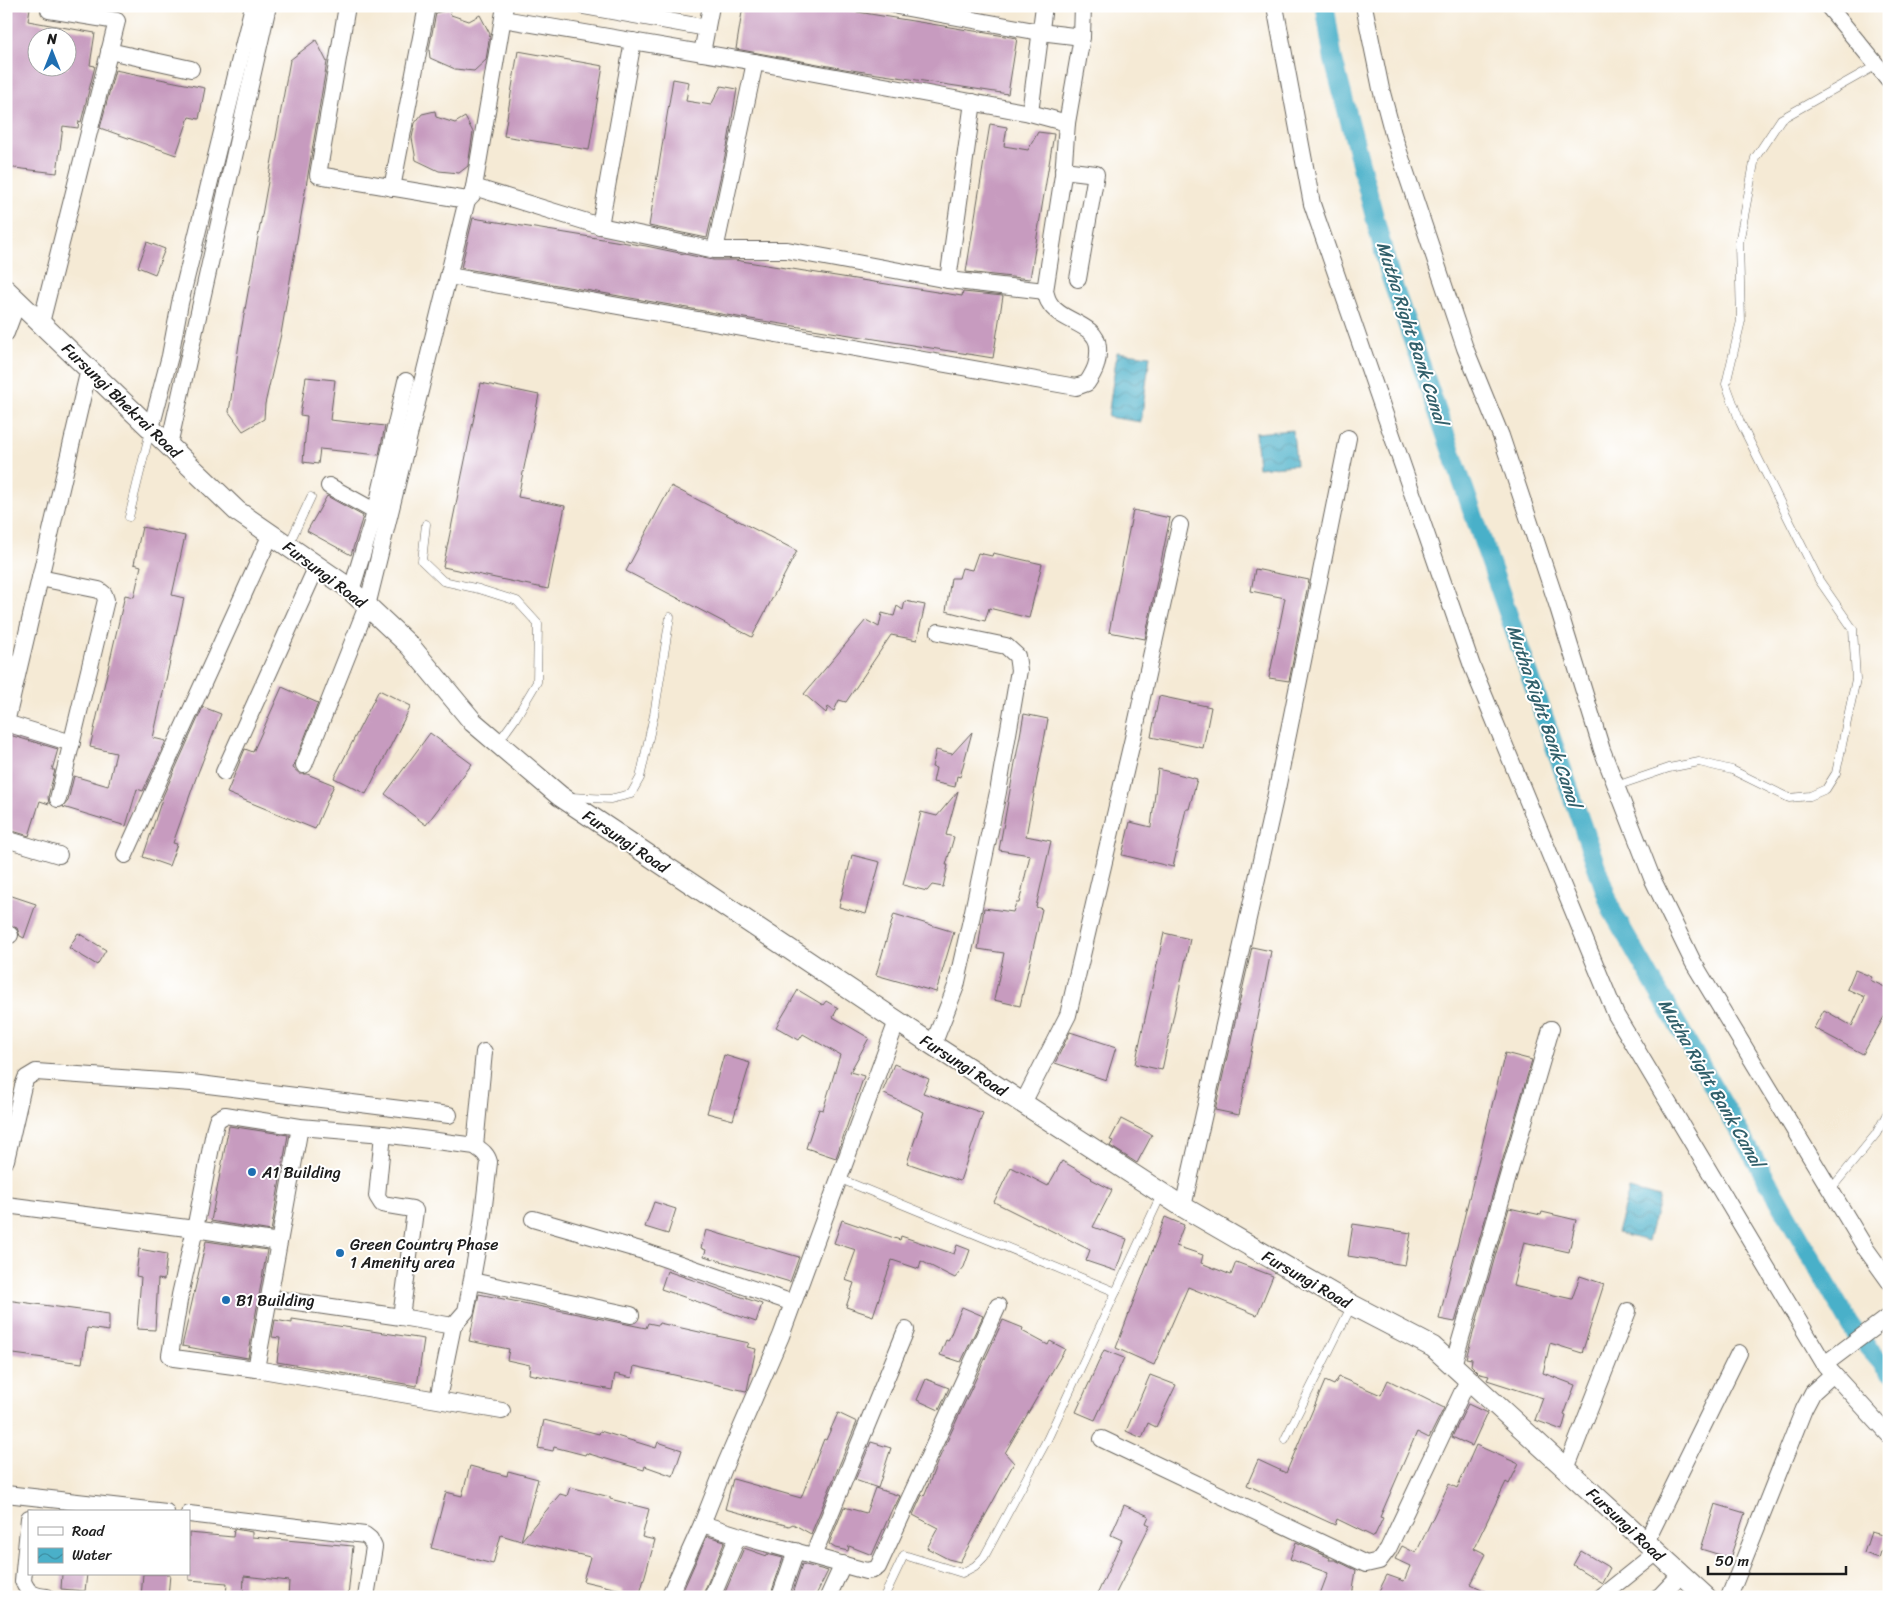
<svg xmlns="http://www.w3.org/2000/svg" width="1895" height="1603" font-family="Sriracha,sans-serif">
<style>
.water{fill:url(#water-waves);stroke:#336672}
.lines{fill:none;stroke-linecap:round;stroke-linejoin:round}
.canal{stroke:#4ab0c9;stroke-width:19}
.building{fill:#c79bbf;fill-rule:evenodd}
.service-casing{stroke:#68645d;stroke-width:9}
.minor-casing{stroke:#68645d;stroke-width:18}
.tertiary-casing{stroke:#68645d;stroke-width:22}
.service{stroke:#fff;stroke-width:8}
.minor{stroke:#fff;stroke-width:16}
.tertiary{stroke:#fff;stroke-width:20}
.poi-dot{fill:#1f6fb2;stroke:#fff;stroke-width:2}
.labels{text-anchor:middle;stroke-width:4;stroke-linejoin:round;paint-order:stroke}
.street-label{font-size:16px;fill:#1c1c1c;stroke:#fff}
.poi-label{font-size:16px;fill:#1c1c1c;stroke:#fff;text-anchor:start}
.water-label{font-size:18px;font-style:italic;fill:#315f6a;stroke:#fff}
</style>
<defs>
<pattern id="water-waves" width="16" height="10" patternUnits="userSpaceOnUse" patternTransform="scale(1.25)"><rect width="16" height="10" fill="#4ab0c9"/><path d="M0 5q4-4 8 0t8 0" fill="none" stroke="#3d8ea2"/></pattern>
</defs>
<rect width="100%" height="100%" fill="#fff"/>
<filter id="ink" filterUnits="userSpaceOnUse"><feTurbulence type="fractalNoise" baseFrequency=".02" numOctaves="2"/><feDisplacementMap in="SourceGraphic" scale="10" xChannelSelector="R" yChannelSelector="G"/><feConvolveMatrix kernelMatrix="1 2 1 2 8 2 1 2 1" color-interpolation-filters="sRGB"/></filter>
<filter id="wash" filterUnits="userSpaceOnUse"><feTurbulence type="fractalNoise" baseFrequency=".0096" numOctaves="4" result="noise"/><feDisplacementMap in="SourceGraphic" scale="20" xChannelSelector="R" yChannelSelector="G"/><feGaussianBlur stdDeviation="1.12" result="paint"/><feColorMatrix in="noise" values="0 0 0 0 0 0 0 0 0 0 0 0 0 0 0 0 0 1.4 0 .05"/><feComposite in="paint" operator="in"/></filter>
<g filter="url(#wash)">
<rect width="100%" height="100%" fill="#f5ead5"/>
<g class="water">
<path d="M1117 352 1150 356 1141 422 1108 417Z"/>
<path d="M1293 430 1296 465 1258 468 1255 433Z"/>
<path d="M1629 1189 1660 1197 1648 1241 1617 1233Z"/>
</g>
<g class="lines">
<path class="canal" d="M1325 6 1333 58 1390 276 1612 911 1855 1333 1889 1371"/>
</g>
<g id="blocks">
<g class="building">
<path d="M6 6 30 8 28 21 95 33 90 65 95 66 81 122 79 121 78 128 63 126 57 173 6 167ZM38 38H68V68H38Z"/>
<path d="M743 6H821L1017 38 1008 94 845 69 736 49Z"/>
<path d="M449 9 451 15 469 21 480 15 490 34 486 60 474 71 455 69 430 58 429 49 436 13Z"/>
<path d="M316 40 327 62 281 334 265 404 264 419 243 431 229 412 240 337 290 60Z"/>
<path d="M518 51 603 66 589 150 504 136Z"/>
<path d="M115 70 205 88 199 119 189 117 176 155 100 128Z"/>
<path d="M673 79 689 82 686 101 711 105 721 86 737 89 728 142 707 238 649 226Z"/>
<path d="M435 111 436 117 455 123 465 117 473 132 468 166 459 173 439 171 416 160 412 138 415 123 422 114Z"/>
<path d="M990 124 1007 127 1004 146 1028 150 1038 132 1054 134 1030 279 966 272Z"/>
<path d="M473 218 646 246 713 260H735L962 296 963 292 1003 296 993 358 738 317 461 268Z"/>
<path d="M147 242 165 249 155 274 138 267Z"/>
<path d="M306 377 335 380 330 420 385 426 379 455 320 449 318 464 303 462 307 416 300 415Z"/>
<path d="M481 383 539 395 518 497 565 506 548 589 443 567Z"/>
<path d="M671 486 797 551 752 637 626 571Z"/>
<path d="M327 496 363 516 351 555 307 531Z"/>
<path d="M1133 510 1170 518 1145 639 1109 632Z"/>
<path d="M142 527 185 536 172 595 184 598 153 738 166 741 143 791 137 789 126 826 63 807 68 801 74 776 108 786 116 753 90 747 125 595 134 597 141 566 134 564Z"/>
<path d="M978 553 992 556 993 553 1042 564 1029 618 989 608 985 621 946 611 951 578H959L962 568 972 570Z"/>
<path d="M1255 569 1309 580 1289 681 1269 678 1285 598 1251 591Z"/>
<path d="M905 601 925 605 917 640 891 635 846 702 839 700 834 711 828 707 826 713 804 694 866 620 879 627 882 613 894 616 897 606 903 610Z"/>
<path d="M282 687 318 703 293 768 300 774H307L334 785 315 829 227 793 245 749 253 752Z"/>
<path d="M379 690 411 706 366 794 334 778Z"/>
<path d="M1159 696 1211 707 1203 748 1151 737Z"/>
<path d="M203 707 221 714 196 778 173 843 177 844 169 866 143 857 163 796Z"/>
<path d="M1024 714 1048 719 1026 836 1051 841 1036 907 1042 909 1020 1006 994 1000 1004 953 978 949 984 908 1013 912 1016 903H1019L1030 855 999 850Z"/>
<path d="M972 732 960 777 957 776 955 787 933 782 936 768 932 767 936 750 952 754Z"/>
<path d="M430 733 472 764 426 825 385 794Z"/>
<path d="M6 734 58 749 52 770H55L48 797 49 804 40 801 29 836 6 829Z"/>
<path d="M1158 769 1197 779 1189 809H1186L1173 867 1122 855 1130 822 1151 827Z"/>
<path d="M958 791 946 835 954 837 946 865H948L943 887 932 885 927 891 903 885 921 812 937 816Z"/>
<path d="M852 855 880 862 866 914 839 907Z"/>
<path d="M6 894 36 904 24 938 20 936 17 928 6 924Z"/>
<path d="M894 914 954 932 936 992 876 975Z"/>
<path d="M78 933 106 950 97 965 69 948Z"/>
<path d="M1164 933 1190 939 1162 1070 1135 1064Z"/>
<path d="M1252 947 1271 951 1239 1115 1215 1110Z"/>
<path d="M1855 970 1872 977 1870 980 1889 989V1008L1863 1054 1814 1028 1824 1010 1852 1026 1865 997 1847 989Z"/>
<path d="M798 990 823 1005 826 1001 838 1008 833 1017 869 1038 850 1072 864 1076 836 1158 806 1148 819 1109 823 1110 840 1055 803 1034 799 1040 776 1027Z"/>
<path d="M1070 1032 1116 1047 1106 1080 1055 1063Z"/>
<path d="M1505 1053 1532 1060 1455 1322 1439 1319Z"/>
<path d="M724 1055 750 1063 733 1120 707 1113Z"/>
<path d="M894 1064 929 1079 923 1093 983 1113 960 1181 907 1163 924 1112 882 1093Z"/>
<path d="M1121 1119 1152 1135 1137 1163 1110 1146 1113 1141 1110 1140Z"/>
<path d="M229 1126 288 1135 271 1231 211 1221Z"/>
<path d="M1062 1161 1092 1178 1091 1179 1112 1190 1093 1227 1127 1239 1116 1271 1086 1261 1090 1250 994 1202 1011 1167 1048 1186Z"/>
<path d="M654 1202 676 1209 668 1234 645 1227Z"/>
<path d="M1509 1208 1541 1215 1542 1212 1576 1220 1569 1252 1524 1242 1513 1286 1572 1299 1580 1276 1604 1284 1582 1353 1550 1343 1543 1373 1575 1385 1564 1415 1566 1416 1562 1430 1535 1420 1543 1398 1487 1380 1489 1376 1480 1374 1471 1365 1472 1359 1466 1358Z"/>
<path d="M1165 1217 1184 1225 1176 1246 1203 1255 1201 1263 1231 1275 1236 1262 1273 1276 1257 1315 1188 1287 1154 1365 1116 1348Z"/>
<path d="M842 1220 900 1240 901 1236 954 1254 957 1245 970 1250 964 1267 955 1278 921 1261 919 1269 892 1260 873 1316 846 1307 854 1283 845 1280 856 1250 834 1243Z"/>
<path d="M1353 1224 1411 1233 1405 1265 1348 1256Z"/>
<path d="M706 1230 799 1257 790 1282 704 1256 706 1250 701 1248Z"/>
<path d="M206 1241 267 1250 248 1358 182 1346Z"/>
<path d="M139 1249 167 1254 164 1280 158 1279 155 1330 137 1329 141 1277 136 1276Z"/>
<path d="M667 1271 762 1304 756 1322 661 1289Z"/>
<path d="M479 1294 646 1328 648 1323 658 1325 659 1323 749 1343 747 1347 756 1349 747 1390 746 1391 634 1366 632 1378 615 1374 612 1390 529 1374 530 1365 507 1360 509 1349 469 1341Z"/>
<path d="M6 1300 109 1314V1331L87 1328 82 1363 6 1353Z"/>
<path d="M962 1307 983 1316 961 1362 940 1355 946 1340 948 1341Z"/>
<path d="M292 1319 424 1339 417 1386 277 1362 280 1338 272 1337 275 1320 292 1323Z"/>
<path d="M1003 1320 1023 1328 1022 1331 1048 1345 1050 1341 1065 1349 1005 1453 1014 1463 960 1562 948 1559 927 1548 938 1528 913 1515 922 1495 924 1496 937 1463Z"/>
<path d="M1104 1350 1124 1358 1095 1420 1076 1412Z"/>
<path d="M1150 1375 1176 1385 1156 1427 1148 1423 1142 1438 1126 1431Z"/>
<path d="M1339 1377 1381 1395 1388 1380 1444 1408 1429 1438 1417 1432 1380 1517 1383 1518 1374 1537 1337 1519 1335 1525 1247 1485 1258 1460 1286 1473 1325 1381 1334 1385Z"/>
<path d="M926 1379 949 1388 939 1410 917 1400Z"/>
<path d="M1468 1404 1487 1413 1472 1446 1452 1437Z"/>
<path d="M838 1413 857 1422 811 1534 793 1524 789 1526 725 1509 733 1479 801 1498 824 1439 826 1440Z"/>
<path d="M544 1420 599 1434 600 1431 656 1448 658 1442 682 1450 673 1476 645 1466 644 1470 586 1453 585 1455 554 1447 553 1451 538 1448Z"/>
<path d="M871 1442 891 1448 878 1488 855 1480Z"/>
<path d="M1476 1445 1519 1464 1509 1484 1506 1482 1474 1548 1486 1554 1471 1584 1498 1597H1376L1387 1575 1404 1581 1410 1566 1395 1559 1402 1546 1416 1553 1449 1484 1457 1488Z"/>
<path d="M470 1466 507 1476 508 1471 538 1479 521 1541 501 1535 493 1564 431 1548 446 1492 462 1496Z"/>
<path d="M570 1487 610 1497V1499L649 1509 642 1537 655 1540 639 1597 621 1594 622 1590 583 1581 590 1557 521 1541 560 1494 567 1496Z"/>
<path d="M875 1488 900 1496 895 1506 894 1505 872 1555 849 1546 848 1551 835 1548 829 1544 844 1507 866 1513Z"/>
<path d="M1715 1504 1745 1513 1730 1558 1701 1549Z"/>
<path d="M1124 1505 1149 1516 1146 1523 1150 1525 1114 1597H1096L1122 1540 1111 1535Z"/>
<path d="M234 1529 252 1532V1537L353 1546 348 1597H288L289 1581 244 1576 243 1597H226L227 1583 189 1580V1533L233 1537Z"/>
<path d="M1871 1532 1886 1536 1879 1558 1864 1553Z"/>
<path d="M707 1536 725 1541 702 1597H680Z"/>
<path d="M1296 1542 1330 1558 1329 1560H1335L1356 1570 1352 1597H1319L1328 1573 1290 1559Z"/>
<path d="M744 1548 767 1556V1554L783 1558 770 1597H723Z"/>
<path d="M1581 1551 1610 1568 1602 1583 1573 1565Z"/>
<path d="M802 1564 828 1571 815 1597H791Z"/>
<path d="M62 1574H87L85 1591 61 1589Z"/>
<path d="M143 1574H170L168 1597H141Z"/>
</g>
</g>
</g>
<g filter="url(#ink)">
<use href="#blocks" fill-opacity="0" stroke="#68645d" stroke-width="1"/>
<g class="lines">
<g class="service-casing">
<g id="service">
<path d="M129 517 150 431"/>
<path d="M426 524 422 561 443 581 479 589 517 601 538 624 537 682 515 719 499 741"/>
<path d="M288 546 311 497"/>
<path d="M1616 786 1669 768 1699 762 1732 770 1789 798 1810 796 1826 789 1836 773 1856 679 1853 629 1819 580 1740 422 1726 384 1741 321 1739 243 1755 158 1781 119 1877 65"/>
<path d="M570 797 610 799 631 794 640 778 654 715 670 617"/>
<path d="M838 1178 1116 1292"/>
<path d="M1831 1189 1876 1134 1889 1110"/>
<path d="M1285 1439 1351 1307"/>
<path d="M884 1597 904 1555 962 1573 975 1566 984 1557 1047 1440 1161 1195"/>
</g>
</g>
<g class="minor-casing">
<g id="minor">
<path d="M347 6 318 175 467 200 472 195 474 187 505 6"/>
<path d="M584 6 707 28"/>
<path d="M897 6 1040 32 1082 37"/>
<path d="M1275 6 1312 204 1472 666 1616 1015 1825 1365 1889 1435"/>
<path d="M1364 6 1381 89 1393 134 1465 348 1501 436 1557 604 1602 750 1652 878 1693 962 1866 1249 1889 1281"/>
<path d="M1828 6 1889 80"/>
<path d="M109 51 191 69"/>
<path d="M702 53 711 6"/>
<path d="M1030 113 1044 6"/>
<path d="M1067 123 1082 37 1083 6"/>
<path d="M1063 170 1096 174 1078 279"/>
<path d="M474 187 600 226 715 250H787L948 280 1045 291"/>
<path d="M392 188 427 6"/>
<path d="M600 226 633 41"/>
<path d="M715 250 755 62"/>
<path d="M449 276 1076 387 1087 383C1095 371 1099 362 1098 347 1097 323 1059 322 1049 302 1047 299 1046 294 1045 291L1063 175 1067 123 1030 113 755 62 503 19"/>
<path d="M948 280 973 102"/>
<path d="M41 323 117 21 49 10"/>
<path d="M6 333 18 301"/>
<path d="M151 428 170 356 180 303 253 6"/>
<path d="M169 445 268 6"/>
<path d="M329 486 376 512"/>
<path d="M40 578 99 590 104 594 106 600 58 799"/>
<path d="M351 591 377 506 406 381"/>
<path d="M6 723 89 369"/>
<path d="M6 723 72 743"/>
<path d="M304 765 367 606 467 200"/>
<path d="M224 772 317 566"/>
<path d="M6 839 59 855"/>
<path d="M125 855 271 534"/>
<path d="M6 934 10 935"/>
<path d="M933 1045 956 986 973 911 998 792 1019 670 1017 656 1006 646 939 632"/>
<path d="M1023 1103 1068 1015 1133 738 1180 525"/>
<path d="M383 1134 377 1196 382 1204 412 1209 415 1211 401 1317"/>
<path d="M475 1146 484 1052"/>
<path d="M6 1160 23 1086 26 1078 36 1072 192 1083 449 1115"/>
<path d="M6 1205 195 1229 215 1127 217 1120 225 1115 300 1127 383 1134 475 1146C482 1151 487 1154 489 1162L482 1223 468 1301 466 1311 453 1326 401 1317 269 1298"/>
<path d="M1183 1207 1276 794 1348 438"/>
<path d="M533 1219 640 1250 793 1303"/>
<path d="M279 1242 195 1229 180 1295 170 1355 174 1358 256 1369 502 1411"/>
<path d="M472 1281 631 1315"/>
<path d="M1825 1364 1889 1316"/>
<path d="M1453 1365 1551 1029"/>
<path d="M256 1369 300 1127"/>
<path d="M438 1399 453 1326"/>
<path d="M1102 1439 1366 1564 1379 1561 1388 1549 1468 1380"/>
<path d="M1566 1469 1628 1311"/>
<path d="M6 1494 166 1512"/>
<path d="M189 1514 365 1535 370 1539 374 1547 366 1597"/>
<path d="M29 1518 23 1581C28 1594 35 1596 47 1597"/>
<path d="M702 1524 754 1540 866 1571 873 1570 878 1567 998 1306"/>
<path d="M1646 1542 1739 1353"/>
<path d="M813 1556 906 1330"/>
<path d="M669 1597 702 1524 726 1463 781 1336 897 1021"/>
<path d="M712 1597 738 1536"/>
<path d="M780 1597 796 1551"/>
<path d="M828 1597 843 1564"/>
<path d="M1601 1597 1657 1552"/>
<path d="M1659 1597 1681 1574"/>
<path d="M1729 1597 1804 1409 1813 1392 1833 1374"/>
</g>
</g>
<g class="tertiary-casing">
<path id="tertiary" d="M6 290 237 511 346 586 410 646 473 722 560 796 933 1045 1183 1207 1352 1305 1433 1347 1706 1597"/>
</g>
<use href="#service" class="service"/>
<use href="#minor" class="minor"/>
<use href="#tertiary" class="tertiary"/>
</g>
</g>
<g class="poi-dot">
<circle cx="252" cy="1172" r="5"/>
<circle cx="340" cy="1253" r="5"/>
<circle cx="226" cy="1300" r="5"/>
</g>
<g class="labels">
<g class="street-label">
<text transform="translate(122 400) rotate(44)" y="6">Fursungi Bhekrai Road</text>
<text transform="translate(325 574) rotate(37)" y="6">Fursungi Road</text>
<text transform="translate(626 841) rotate(34)" y="6">Fursungi Road</text>
<text transform="translate(964 1065) rotate(33)" y="6">Fursungi Road</text>
<text transform="translate(1307 1279) rotate(30)" y="6">Fursungi Road</text>
<text transform="translate(1626 1524) rotate(43)" y="6">Fursungi Road</text>
</g>
<g class="poi-label">
<text x="262" y="1178">A1 Building</text>
<text x="350" y="1250">Green Country Phase<tspan x="350" dy="18">1 Amenity area</tspan></text>
<text x="236" y="1306">B1 Building</text>
</g>
<g class="water-label">
<text transform="translate(1412 333) rotate(72)" y="6">Mutha Right Bank Canal</text>
<text transform="translate(1544 716) rotate(71)" y="6">Mutha Right Bank Canal</text>
<text transform="translate(1711 1083) rotate(60)" y="6">Mutha Right Bank Canal</text>
</g>
</g>
<rect width="1895" height="1603" fill="none" stroke="#fff" stroke-width="25"/>
<rect x="28" y="1510" width="162" height="65" fill="#ffffff" stroke="#a4a4a4"/>
<rect x="38" y="1527" width="25" height="8" fill="#ffffff" stroke="#a4a4a4"/>
<text x="72" y="1536" font-size="15" fill="#1c1c1c">Road</text>
<rect x="38" y="1548" width="25" height="15" fill="url(#water-waves)" stroke="#a4a4a4"/>
<text x="72" y="1560" font-size="15" fill="#1c1c1c">Water</text>
<g transform="translate(52 52)"><circle r="24" fill="#ffffff" stroke="#a4a4a4"/>
<path d="M0-4L9 19L0 12L-9 19Z" fill="#1f6fb2"/>
<text y="-8" font-size="14" font-weight="bold" text-anchor="middle" fill="#1c1c1c">N</text>
</g>
<path d="M1708 1566v8h138v-8" fill="none" stroke="#1c1c1c" stroke-width="2.5"/>
<text x="1715" y="1566" font-size="15" fill="#1c1c1c" stroke="#ffffff" stroke-width="4" paint-order="stroke">50 m</text>
</svg>
